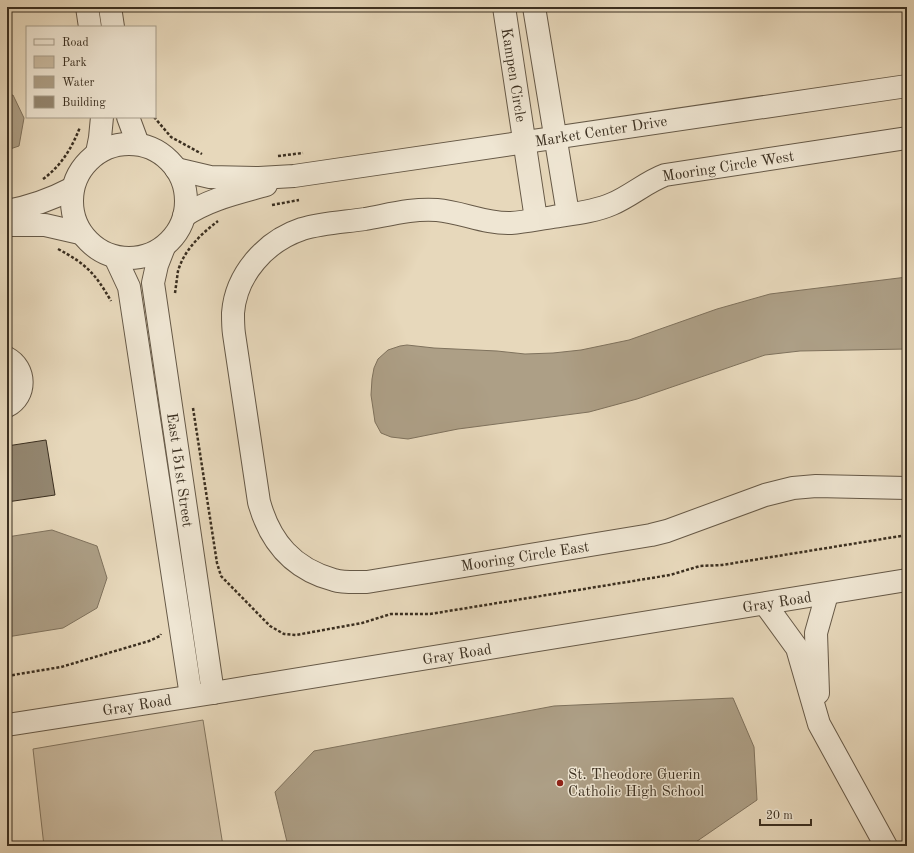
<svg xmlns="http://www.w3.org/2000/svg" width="914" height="853" font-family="'Old Standard TT',serif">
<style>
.green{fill:#cabba1;stroke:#827560}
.water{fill:#ad9f86;stroke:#7f725d}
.building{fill:#948771;stroke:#3b2f20}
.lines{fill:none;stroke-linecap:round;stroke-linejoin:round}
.minor-casing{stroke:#665947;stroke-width:24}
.path{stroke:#3b2f20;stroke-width:2.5;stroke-dasharray:3 2;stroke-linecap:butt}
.minor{stroke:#efe6d3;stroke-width:22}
.poi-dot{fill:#8f2418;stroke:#efe6d3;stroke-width:1.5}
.labels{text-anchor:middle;stroke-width:3;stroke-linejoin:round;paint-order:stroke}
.street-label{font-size:15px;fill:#3b2f20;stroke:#efe6d3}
.poi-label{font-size:15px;fill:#3b2f20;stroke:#efe6d3;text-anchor:start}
</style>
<rect width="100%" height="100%" fill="#e7d8bb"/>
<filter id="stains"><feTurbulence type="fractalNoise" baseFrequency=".005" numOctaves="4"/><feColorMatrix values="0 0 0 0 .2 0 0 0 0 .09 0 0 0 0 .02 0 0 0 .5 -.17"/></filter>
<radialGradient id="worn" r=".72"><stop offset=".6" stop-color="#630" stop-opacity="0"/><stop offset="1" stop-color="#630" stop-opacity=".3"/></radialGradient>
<path class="green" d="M203 720 223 846H44L33 749Z"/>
<g class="water">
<path d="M13 95 24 118 19 146 7 150V96Z"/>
<path d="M907 277V349L800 351 765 355 637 399 589 412 458 429 408 439 391 437 381 433 375 422 371 395 372 379 374 368 378 359 388 350 400 346 407 345 434 348 497 351 525 354 553 353 581 350 629 340 717 309 770 294Z"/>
<path d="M52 530 97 546 107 578 97 608 63 628 7 637V537Z"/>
<path d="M733 698 754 747 757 800 690 846H288L275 792 314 751 554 706Z"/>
</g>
<path class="building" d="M46 440 55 495 7 502V446Z"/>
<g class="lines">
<g class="minor-casing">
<g id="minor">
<path d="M87 7 90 27"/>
<path d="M110 7 113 27"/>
<path d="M504 7 536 219"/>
<path d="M534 7 568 214"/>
<path d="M128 117 138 144"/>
<path d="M907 138 665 175C646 182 631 196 612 204 594 212 572 214 553 217 539 219 525 222 511 223 485 224 462 212 437 210 413 208 388 215 365 219 345 222 322 223 302 229 266 241 236 274 233 313 233 320 233 327 234 334L259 502C270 542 293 569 334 580 344 583 357 582 367 582L651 535 667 531 765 495 793 488 816 486 907 488"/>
<circle cx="129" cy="201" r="57"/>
<path d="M97 153 100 138 102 117"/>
<path d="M176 169 210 177 259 178 294 176 907 86"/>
<path d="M7 211C30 207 52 199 73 188"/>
<path d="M184 216C209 199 238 193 266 185"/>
<path d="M7 225H45L80 233"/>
<path d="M164 247 157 265 153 283 213 693"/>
<path d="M115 257 129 287 191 696"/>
<path d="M7 358C26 368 27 396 7 406"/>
<path d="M765 604 797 648 819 724 886 846"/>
<path d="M818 693 816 633 827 594"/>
<path d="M7 725 213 693 907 580"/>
</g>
</g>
<g class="path">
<path d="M154 117 171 137 202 154"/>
<path d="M278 156 303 153"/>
<path d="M43 179C61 166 72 148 80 127"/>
<path d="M272 205 299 200"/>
<path d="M58 249C86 264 95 273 111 301"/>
<path d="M175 293C176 286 177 278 178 271 184 250 201 234 218 221"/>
<path d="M193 408 217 563 221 576 270 626 284 634 296 635 362 623 391 614H430L670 575 700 566 722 565 907 535"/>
<path d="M7 676 61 667 149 641 160 636 161 634"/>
</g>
<use href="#minor" class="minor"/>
</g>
<circle class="poi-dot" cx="560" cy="783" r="4"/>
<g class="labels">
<g class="street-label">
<text transform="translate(514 75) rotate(81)" y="5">Kampen Circle</text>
<text transform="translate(601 131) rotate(-9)" y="5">Market Center Drive</text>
<text transform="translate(728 166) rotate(-9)" y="5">Mooring Circle West</text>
<text transform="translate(180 470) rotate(82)" y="5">East 151st Street</text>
<text transform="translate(525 556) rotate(-9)" y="5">Mooring Circle East</text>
<text transform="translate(777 602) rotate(-9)" y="5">Gray Road</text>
<text transform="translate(457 654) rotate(-9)" y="5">Gray Road</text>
<text transform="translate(137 705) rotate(-9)" y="5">Gray Road</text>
</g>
<g class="poi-label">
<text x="568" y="779">St. Theodore Guerin<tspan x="568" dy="17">Catholic High School</tspan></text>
</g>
</g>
<rect width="914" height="853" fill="none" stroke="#e7d8bb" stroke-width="24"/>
<rect x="8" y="8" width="898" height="837" fill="none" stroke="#3b2f20" stroke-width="2"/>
<rect x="12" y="12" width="890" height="829" fill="none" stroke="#3b2f20"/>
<rect x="26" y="26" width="130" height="92" fill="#efe6d3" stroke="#a79d8b"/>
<rect x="34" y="39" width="20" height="6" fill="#efe6d3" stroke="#a79d8b"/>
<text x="62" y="46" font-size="12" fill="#3b2f20">Road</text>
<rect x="34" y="56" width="20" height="12" fill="#cabba1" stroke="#a79d8b"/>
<text x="62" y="66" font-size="12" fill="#3b2f20">Park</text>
<rect x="34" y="76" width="20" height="12" fill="#ad9f86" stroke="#a79d8b"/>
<text x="62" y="86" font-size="12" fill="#3b2f20">Water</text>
<rect x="34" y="96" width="20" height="12" fill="#948771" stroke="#a79d8b"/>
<text x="62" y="106" font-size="12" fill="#3b2f20">Building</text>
<path d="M760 819v6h51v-6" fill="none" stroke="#3b2f20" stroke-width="2"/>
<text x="766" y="819" font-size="12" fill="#3b2f20" stroke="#efe6d3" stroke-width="3" paint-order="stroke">20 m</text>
<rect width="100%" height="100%" filter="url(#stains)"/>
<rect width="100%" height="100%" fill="url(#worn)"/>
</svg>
